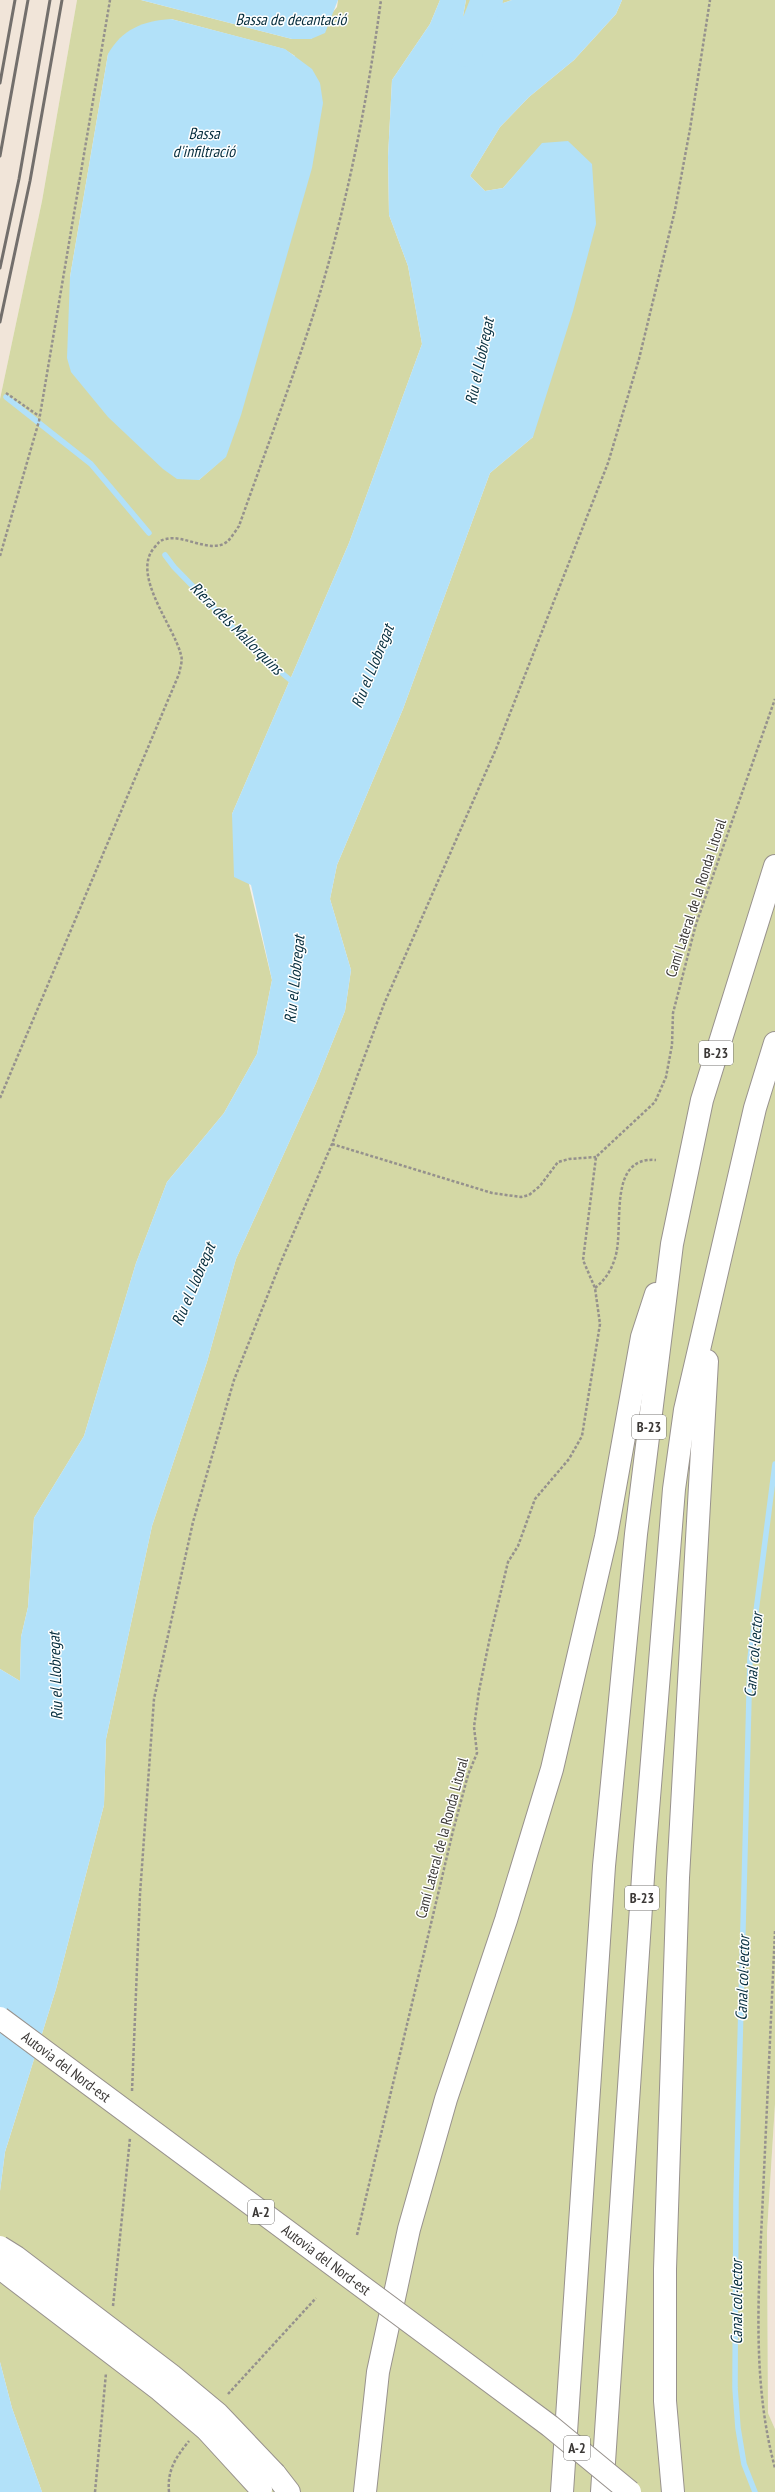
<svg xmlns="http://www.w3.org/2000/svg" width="775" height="2492" font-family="'PT Sans Narrow',sans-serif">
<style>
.built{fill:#f1e5d9}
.green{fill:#d4d8a5;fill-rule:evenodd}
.water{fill:#b2e1f9}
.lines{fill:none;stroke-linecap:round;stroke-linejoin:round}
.stream{stroke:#b2e1f9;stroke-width:5.5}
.river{stroke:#b2e1f9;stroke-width:32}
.highway-casing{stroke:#98928d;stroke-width:24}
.path{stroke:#95918d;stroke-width:2.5;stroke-dasharray:3 2;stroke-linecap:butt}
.highway{stroke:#fff;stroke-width:22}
.rail{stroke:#736f6c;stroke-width:3}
.highway-bridge-casing{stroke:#98928d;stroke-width:24;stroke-linecap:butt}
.highway-bridge{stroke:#fff;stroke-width:22}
.labels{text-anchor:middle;stroke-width:3;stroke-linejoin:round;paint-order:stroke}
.shield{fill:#fff;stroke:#767472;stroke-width:1}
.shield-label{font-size:14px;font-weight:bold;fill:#3b3836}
.street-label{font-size:15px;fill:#3b3836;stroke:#fff}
.water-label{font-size:16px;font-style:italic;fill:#062e3e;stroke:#fff}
</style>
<rect width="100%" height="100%" fill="#f6f0ea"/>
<g class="built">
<path d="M0 0H77L42 201 0 399Z"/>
<path d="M775 2104V2429L768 2413 767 2232Z"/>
</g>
<g class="green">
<path d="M77 0H141L292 39H311L337 7 338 0H440L430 24 392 80 388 157 389 215 408 266 422 344 349 543 232 814 272 980 257 1054 224 1113 167 1182 136 1263 84 1436 34 1518 28 1607 21 1637 20 1681 0 1669V399L42 201ZM171 19 284 49 295 56 225 457 199 480 70 277 108 54Z"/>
<path d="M466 0H512L463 16Z"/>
<path d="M622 0H775V2104L767 2232 768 2413 775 2429V2492H42L12 2408 0 2362V2191L5 2152 56 1989 104 1805 106 1739 152 1526 207 1362 236 1259 316 1083 345 1011 351 970 330 899 337 865 403 709 490 473 533 437 542 144 503 188 485 191 470 176 500 127 529 97 574 60 616 14Z"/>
</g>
<g class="water">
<path d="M141 0H338L325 33 311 39H292Z"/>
<path d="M440 0H466L463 16 512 0H622L616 14 574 60 529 97 500 127 470 176 485 191 503 188 542 143 568 141 592 164 596 224 573 311 533 437 490 473 403 709 337 865 330 899 351 970 345 1011 316 1083 236 1259 207 1362 152 1526 106 1739 104 1805 56 1989 5 2152 0 2191V1669L20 1681 21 1637 28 1607 34 1518 84 1436 136 1263 167 1182 224 1113 257 1054 272 980 251 885 234 877 232 814 349 543 422 344 408 266 389 215 388 157 392 80 430 24Z"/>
<path d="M171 19 285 49 312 69 320 83 323 103 312 168 241 415 226 457 199 480 177 479 163 469 108 417 71 372 67 358 70 277 108 54C122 29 143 21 171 19Z"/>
<path d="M0 2362 12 2408 42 2492H0Z"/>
</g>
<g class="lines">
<g class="stream">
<path d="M6 397 91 464 149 533"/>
<path d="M165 555 174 567 258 653 295 684"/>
<path d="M755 2492 744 2464 738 2428 735 2388 736 2198 750 1658 775 1464"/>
</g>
<path class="river" d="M467 51 487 0"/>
<g class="highway-casing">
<g id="highway">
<path d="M275 2474 289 2492"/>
<path d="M365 2492 378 2372 409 2229 446 2099 506 1920 552 1769 606 1537 642 1337 656 1294"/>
<path d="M562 2492 604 1866 636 1534 672 1244 702 1100 775 866"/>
<path d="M602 2492 645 1847 674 1489 685 1410 755 1108 775 1043"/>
<path d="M673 2492 665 2401V2269L678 1878 707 1361"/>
</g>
</g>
<g class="path">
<path d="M6 393 39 416"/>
<path d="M0 556 39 421 110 0"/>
<path d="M0 1098 179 674C180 668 183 661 181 655 174 626 131 575 154 548 158 543 160 540 166 539 184 534 212 555 228 541 232 537 236 530 239 526 262 461 286 397 308 331 343 225 366 111 381 0"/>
<path d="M332 1144 492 1193 521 1197 529 1195 540 1186 558 1162 569 1159 596 1157"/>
<path d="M595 1288C605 1280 611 1271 615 1258 625 1228 606 1156 656 1160"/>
<path d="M775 1931C771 2018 767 2106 763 2194 759 2285 751 2379 775 2468"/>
<path d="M132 2091 140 1894 154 1699 193 1522 234 1380 280 1264 332 1144 384 1004 496 749 608 463 639 359 675 210 690 129 710 0"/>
<path d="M357 2235 453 1831 468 1775 477 1753 474 1727 479 1691 490 1637 508 1562 518 1546 535 1499 569 1459 582 1436 600 1324 595 1288 583 1260 596 1157 655 1102 666 1077 672 1045 673 1013 696 924 775 699"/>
<path d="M113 2306 130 2138"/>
<path d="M228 2394 316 2298"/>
<path d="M95 2492 106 2373"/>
<path d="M169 2492C167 2470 176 2457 189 2441"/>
</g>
<use href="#highway" class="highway"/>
<g class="rail">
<path d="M0 83 15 0"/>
<path d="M0 156 28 0"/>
<path d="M0 268 19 179 50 0"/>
<path d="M0 322 30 181 62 0"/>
</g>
<g class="highway-bridge-casing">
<g id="highway-bridge">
<path d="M0 2018 550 2426 630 2492"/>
<path d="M0 2247 16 2257 171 2375 218 2414 275 2474"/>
<path d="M0 2268 160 2390 206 2429 261 2489"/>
</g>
</g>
<use href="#highway-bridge" class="highway-bridge"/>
</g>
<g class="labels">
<g class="shield">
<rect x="699" y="1041" width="34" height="24" rx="3"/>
<rect x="632" y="1415" width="34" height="24" rx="3"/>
<rect x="625" y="1886" width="34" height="24" rx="3"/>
<rect x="248" y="2200" width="26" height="24" rx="3"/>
<rect x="564" y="2436" width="26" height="24" rx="3"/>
</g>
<g class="shield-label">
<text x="716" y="1058">B-23</text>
<text x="649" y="1432">B-23</text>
<text x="642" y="1903">B-23</text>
<text x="261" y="2217">A-2</text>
<text x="577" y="2453">A-2</text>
</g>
<g class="street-label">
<text transform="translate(696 898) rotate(-72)" y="5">Camí Lateral de la Ronda Litoral</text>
<text transform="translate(442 1838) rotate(-75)" y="5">Camí Lateral de la Ronda Litoral</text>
<text transform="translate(66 2067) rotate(37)" y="5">Autovia del Nord-est</text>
<text transform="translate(326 2260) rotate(37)" y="5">Autovia del Nord-est</text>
</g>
<g class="water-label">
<text x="291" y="25">Bassa de decantació</text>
<text x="204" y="139">Bassa<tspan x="204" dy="18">d'infiltració</tspan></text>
<text transform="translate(479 361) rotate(-78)" y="6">Riu el Llobregat</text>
<text transform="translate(237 628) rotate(45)" y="6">Riera dels Mallorquins</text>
<text transform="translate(372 666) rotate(-68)" y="6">Riu el Llobregat</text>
<text transform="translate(294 979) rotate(-84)" y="6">Riu el Llobregat</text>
<text transform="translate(193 1284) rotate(-67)" y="6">Riu el Llobregat</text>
<text transform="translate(753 1655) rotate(-85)" y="6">Canal col·lector</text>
<text transform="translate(55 1676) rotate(-92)" y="6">Riu el Llobregat</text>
<text transform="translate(742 1978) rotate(-88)" y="6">Canal col·lector</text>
<text transform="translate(736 2302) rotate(-90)" y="6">Canal col·lector</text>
</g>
</g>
</svg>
